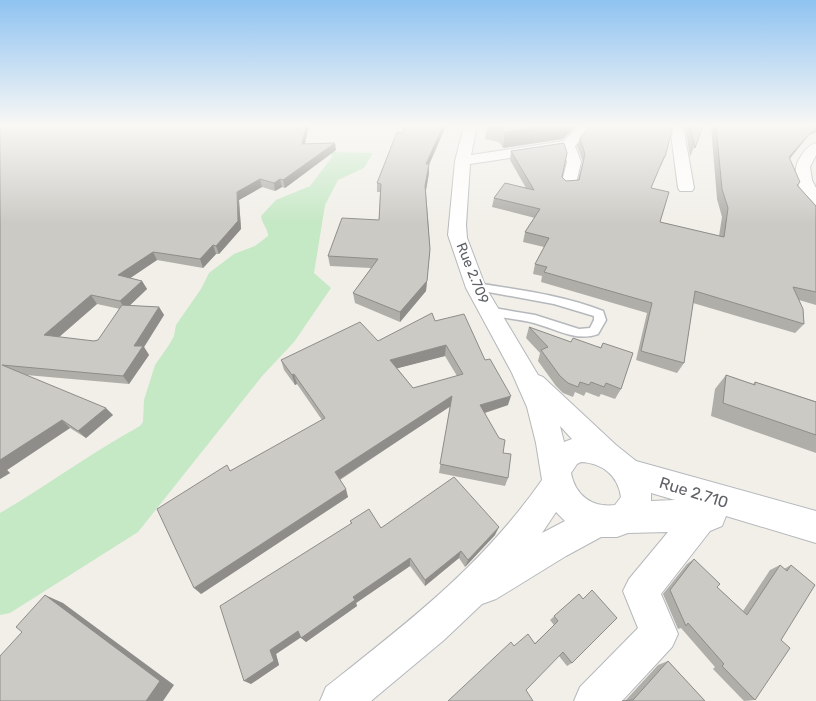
<svg xmlns="http://www.w3.org/2000/svg" width="816" height="701" font-family="Rubik,sans-serif">
<style>
.green{fill:#c5e8c5}
.lines{fill:none;stroke-linecap:round;stroke-linejoin:round}
.lane-casing{stroke:#b5b8bc;stroke-width:3}
.street-casing{stroke:#b5b8bc;stroke-width:2}
.lane{fill:#fff;fill-rule:evenodd}
.street{fill:#fff;fill-rule:evenodd}
.wall{fill:#afaea9;fill-rule:evenodd}
.shaded-wall{fill:#8f8d8a}
.building{fill:#cccac5;stroke:#8f8d8a;fill-rule:evenodd}
.labels{text-anchor:middle;stroke-width:4;stroke-linejoin:round;paint-order:stroke}
.street-label{font-size:14px;fill:#5f6368;stroke:#fff}
.near-street-label{font-size:16px;fill:#5f6368;stroke:#fff}
</style>
<rect width="100%" height="100%" fill="#f1efe8"/>
<path class="green" d="M329 152 373 153 364 168 338 180 325 205 314 273 331 288 294 342 263 375 138 532 10 613 0 615V513C48 485 91 453 140 426L143 422 144 400 155 365 169 345 174 336 176 325 201 289 209 273 234 254 255 246 268 236C268 228 262 224 261 216L276 200 310 186 332 157V154Z"/>
<g class="lines">
<g class="lane-casing">
<path id="lane" d="M476 283C519 290 562 295 603 311L606 320 598 334C576 342 556 329 534 323 519 319 503 318 488 315L482 311 488 307 535 315 579 329 590 328 594 320V316L554 304 472 289 471 287Z"/>
</g>
<g class="street-casing">
<g id="street">
<path d="M464 126H477L471 155 564 141 579 126H593L575 146 581 162 575 188H563L561 185 567 162 563 150 470 164 466 225 467 238 486 288 538 375 543 377 616 445 636 461 816 511V543L726 516 722 526 710 531 661 594 678 634 672 647 622 701H574L580 687 638 628 623 591 629 579 668 532 628 533 617 537H601L566 556 496 599 482 604 444 640 371 701H320L326 687C408 622 481 567 542 480L536 443 527 407 512 373 466 288 448 235 455 161ZM560 426 572 439 564 442ZM581 462C602 463 618 475 621 497L615 505C592 508 575 495 571 473L577 464ZM651 493 675 500 651 501ZM556 512 565 521 542 533Z"/>
<path d="M670 126H683L694 188 692 191H680L678 188Z"/>
<path d="M816 143V155L810 167 812 180 816 188V206L810 205C800 190 789 173 801 156 805 150 809 145 816 143Z"/>
</g>
</g>
<use href="#lane" class="lane"/>
<use href="#street" class="street"/>
</g>
<g class="wall">
<path d="M0 126H309L305 144 336 150 285 188 282 187 275 191 262 187 239 200 241 229 219 254H216L203 268 157 260 130 278 142 281 147 289 129 306 159 307 164 315 144 347 149 355 129 384 26 375 113 415 86 438 70 428 7 470 10 473 0 479ZM97 304 120 309 98 340 94 341 59 337Z"/>
<path d="M487 126H576L563 139 503 148 499 142 485 139Z"/>
<path d="M685 126H703L690 157Z"/>
<path d="M711 126H816L790 159 800 182 798 186 816 206V305L799 300 804 324 795 333 693 303 684 363 677 373 636 360 647 313 541 282 542 276 533 274 535 264 544 247 523 242 525 232 535 218 492 207 494 198 526 188 510 160 511 151 562 177 566 181 578 180 583 162 577 146 580 138 665 157 661 166H660L651 188 660 222 719 236 722 217 717 199Z"/>
<path d="M429 165V173L426 191 430 249 426 291 400 322 355 303 353 293 371 268 330 266 328 256 379 220 380 192H377V183Z"/>
<path d="M435 321 485 360 508 405 485 413 503 453 508 478 505 486 439 473 450 406 340 480 348 497 201 594 230 471 322 420 297 384 295 385 284 370 281 360 378 341ZM445 356 457 376 413 388 397 368Z"/>
<path d="M529 327 571 342 601 347 603 343 621 389 615 399 601 394 599 397 586 392 584 396 575 392 573 397 563 393 556 386 538 361 540 353 526 338Z"/>
<path d="M726 375 753 384 755 382 815 401H816V453L711 416 715 389Z"/>
<path d="M350 521 381 528 495 535 465 567 459 558 425 586 410 566 356 603 357 606 306 642 301 637 276 654 279 665 251 684 351 524Z"/>
<path d="M694 559 717 587 743 611 770 570 780 565 784 569 791 565 781 640 755 700 744 701 713 669 715 667 681 628 678 629 663 594 687 564Z"/>
<path d="M592 590 572 663 567 666 559 656 448 701 514 646 535 643 554 625 550 620 579 594 583 599Z"/>
<path d="M668 661 705 701H621H625L658 665Z"/>
</g>
<g class="shaded-wall">
<path d="M306 126H309L303 151 302 144Z"/>
<path d="M443 126H446L429 165V173L425 195 426 164Z"/>
<path d="M547 126H576L563 139 503 148 505 132Z"/>
<path d="M816 126V133L809 135 783 166 789 157 815 127Z"/>
<path d="M335 143 336 150 285 188 283 180Z"/>
<path d="M260 179 262 187 239 200 241 229 219 254 216 246 237 192Z"/>
<path d="M280 179 282 187 275 191 274 183Z"/>
<path d="M213 245 216 254 203 268 200 259Z"/>
<path d="M430 249 426 291 400 322V312Z"/>
<path d="M153 252 157 260 123 283 118 275Z"/>
<path d="M142 281 147 289 125 310 120 301Z"/>
<path d="M91 295 97 304 51 344 44 335Z"/>
<path d="M159 307 164 315 144 347 149 355 129 384 123 376 134 346Z"/>
<path d="M446 345 445 356 391 370 390 360Z"/>
<path d="M294 374 297 384 295 385 292 375Z"/>
<path d="M452 396 451 406 337 481 335 472Z"/>
<path d="M511 396 508 405 478 415 480 405Z"/>
<path d="M106 408 113 415 86 438 78 431Z"/>
<path d="M62 420 70 428 7 470 10 473 0 479V460Z"/>
<path d="M346 489 348 497 201 594 194 588Z"/>
<path d="M499 527 495 535 465 567 468 560Z"/>
<path d="M461 551 459 558 425 586V580Z"/>
<path d="M410 558V566L356 603 357 606 306 642 301 638 353 597Z"/>
<path d="M45 595 63 603 174 685 163 701H146Z"/>
<path d="M298 631 303 636 276 654 279 665 251 684 244 681 270 650Z"/>
</g>
<g class="building">
<path d="M0 126H306L302 144 335 143 283 180 280 179 274 183 260 179 237 192 238 221 216 246 213 245 200 259 153 252 118 275 142 281 120 301 91 295 44 335 94 341 98 340 122 305 159 307 134 346H143L123 376 2 365 106 408 78 431 62 420 0 460Z"/>
<path d="M405 126H443L426 164H429L425 186 430 249 427 281 400 312 353 293 378 259 328 256 342 218 379 220 381 184 377 183 397 132 402 133Z"/>
<path d="M502 126H547L505 132Z"/>
<path d="M590 126H673L665 157H664L651 188 669 192 660 222 724 237 728 208 722 189 716 126H816L789 157 800 182 797 185 816 206V292L793 287 803 309 804 324 695 291 684 363 641 351 652 303 544 272 547 267 535 264 549 238 525 232 540 209 494 198 505 183 534 190 511 151 564 143 567 153 562 177 566 181 579 180 585 154 580 138Z"/>
<path d="M690 126H703L695 148Z"/>
<path d="M432 313 435 321 464 314 485 360 490 359 511 396 480 405 499 438 505 440 503 453 511 454 508 478 440 464 452 396 335 472 346 489 194 588 157 509 227 465 230 471 325 418 294 374 292 375 281 360 360 322 378 341ZM446 345 463 374 413 388 390 360Z"/>
<path d="M529 327 571 342 573 338 601 348 603 343 633 353 621 389 606 383 604 387 591 382 589 385 580 382 578 387 568 383 560 376 541 350 548 347Z"/>
<path d="M726 375 755 385V382L816 402V435L723 403Z"/>
<path d="M454 477 499 527 468 560 461 551 425 580 410 558 353 597 355 600 301 638 298 631 270 650 274 661 244 681 220 606 352 523 350 521 369 509 381 528Z"/>
<path d="M694 559 720 584 717 587 747 615 780 565 787 571 791 565 815 585 781 640 790 648 755 700 722 666 724 664 688 623 686 626 670 590Z"/>
<path d="M592 590 617 618 572 663 563 652 526 690 533 701H448L511 642 514 646 528 634 535 644 558 621 554 616 579 594 583 599Z"/>
<path d="M45 595 160 681 146 701H0V656L22 632 16 627Z"/>
<path d="M668 661 705 701H622L633 700Z"/>
</g>
<linearGradient id="sky" x2="0" y2="1"><stop stop-color="#8fc3f1"/><stop offset="0.56" stop-color="#f9f8f5"/><stop offset="1" stop-color="#f9f8f5" stop-opacity="0"/></linearGradient>
<rect width="816" height="224" fill="url(#sky)"/>
<g class="labels">
<g class="street-label">
<text transform="translate(473 273) rotate(68)" y="5">Rue 2.709</text>
</g>
<g class="near-street-label">
<text transform="translate(694 492) rotate(17)" y="6">Rue 2.710</text>
</g>
</g>
</svg>
